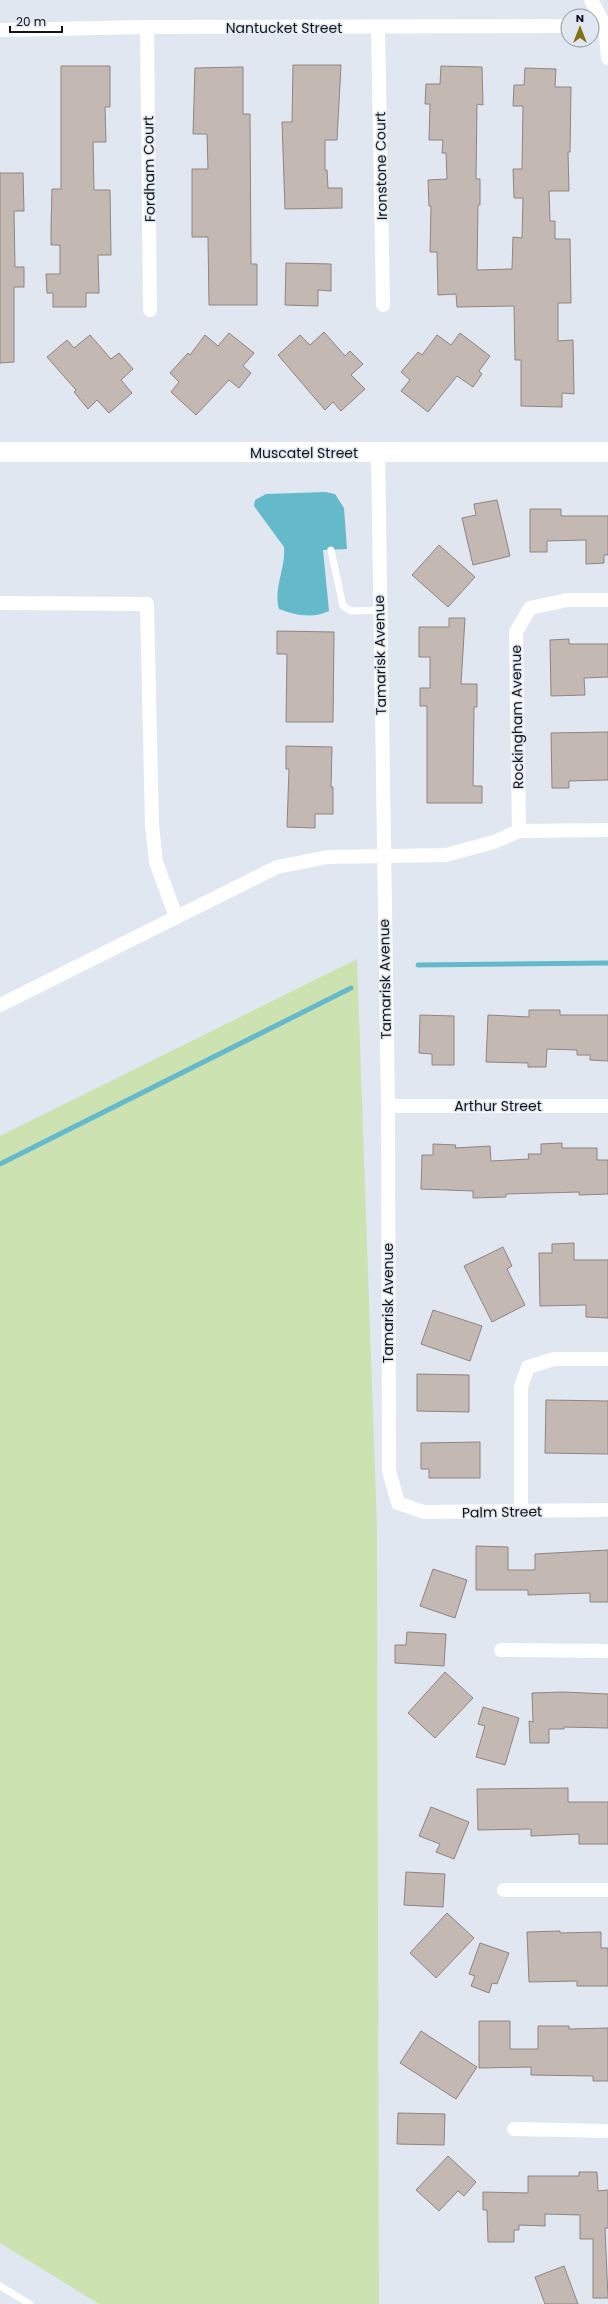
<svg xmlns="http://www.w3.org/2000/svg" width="608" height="2304" font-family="Poppins,sans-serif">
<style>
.green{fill:#cce2b0}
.water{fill:#64b9ca}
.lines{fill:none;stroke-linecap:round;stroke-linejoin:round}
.stream{stroke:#64b9ca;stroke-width:5}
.building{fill:#c4b8b3;stroke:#8f8480}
.lane{stroke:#fff;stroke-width:7}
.street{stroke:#fff;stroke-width:14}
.secondary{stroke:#fff;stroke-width:20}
.labels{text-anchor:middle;stroke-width:3;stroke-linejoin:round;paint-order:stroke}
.street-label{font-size:14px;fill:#111417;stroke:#e0e7f1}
</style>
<rect width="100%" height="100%" fill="#e0e7f1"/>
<path class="green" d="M357 959 377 1528 379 2304H99L0 2243V1136Z"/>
<path class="water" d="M325 492 335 494 344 508 347 549 323 550 329 611C312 619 295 615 279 609 273 589 286 567 284 547L254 506 255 500 266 494Z"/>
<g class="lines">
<g class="stream">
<path d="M418 965 608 963"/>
<path d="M0 1164 351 988"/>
</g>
</g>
<g class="building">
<path d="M293 65H341L337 140H325V170H327L328 188H342V208L285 209 282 122H292Z"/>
<path d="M61 66H110V107H105L106 142H93L94 190H110L111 255H98L99 293H86V307H53V293H47L46 274H60V245H51V228L52 189H61Z"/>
<path d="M441 66 482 67 483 105 477 104 476 179H480V205H478L477 270 512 269 513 237 522 238 523 198H514L513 169H522L523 106H513L514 85H524L525 68 556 69 555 87H571L570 152H568L569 191H549L550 221H555V239H570L571 303H558V341L573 340 574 394 562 393V407L521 406V360H515L514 306 457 307 456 294 438 295 437 252H430L431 206H429L428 180 447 179 446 153H442L443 140H429L430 104H425L426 84H440Z"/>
<path d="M243 67V114H250L251 264H257V305H209L208 237H192V169H208L207 134H193L195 68Z"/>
<path d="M0 173H23L24 211H14L15 267H24V287H14V362L0 363Z"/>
<path d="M286 263 331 264V291L318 290V306L285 305Z"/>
<path d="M324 332 345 356 350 351 363 364 351 375 365 389 341 411 333 402 325 410 278 355 300 335 310 345Z"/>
<path d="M229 333 254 353 243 366 251 373 239 388 229 380 196 415 171 392 179 382 170 373 188 353 190 355 205 335 218 346Z"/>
<path d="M460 333 490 356 479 371 482 374 473 387 457 376 428 412 401 391 410 380 401 372 418 352 422 355 437 335 451 345Z"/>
<path d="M90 335 111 359 119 353 133 369 121 380 132 393 109 413 97 400 88 409 74 392 76 390 47 357 67 340 74 348Z"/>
<path d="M497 500 510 556 473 565 462 518 476 515 474 504Z"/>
<path d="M530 509H561V516H608V555H604V563L586 564V540L547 541V552H530Z"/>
<path d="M439 545 475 577 448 607 412 575Z"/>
<path d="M449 618H465L461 684H477V707H474L473 786H482V803H427V706H420V688H430V657H419V627H449Z"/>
<path d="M277 631 334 632 333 722H286L287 654H277Z"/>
<path d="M569 639V644H608V677L584 678 585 695 551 696 550 640Z"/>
<path d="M608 732V780L569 781V788H552L551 733Z"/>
<path d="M286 746 332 747 331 787H333V814H315V828L287 827 289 769H286Z"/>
<path d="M529 1010H560V1015H608V1061L590 1060V1055H577V1050L547 1049 546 1067H528V1063L486 1062 488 1015 529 1017Z"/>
<path d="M420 1015 454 1016V1065H432V1054L419 1053Z"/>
<path d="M562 1143V1148H597V1160H608V1194L579 1195V1192L506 1194V1197L473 1198V1191L421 1189 422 1155H433V1144L456 1145 455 1148 490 1146 491 1161 529 1159 528 1154H541V1144Z"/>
<path d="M574 1243V1260H608V1318L586 1317V1305L540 1306 539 1253H552V1244Z"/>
<path d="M503 1247 512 1266 507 1269 525 1305 492 1322 464 1266Z"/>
<path d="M433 1310 482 1326 470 1361 421 1344Z"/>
<path d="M417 1374 469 1375V1412L417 1411Z"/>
<path d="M546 1400 608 1401V1454L545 1453Z"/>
<path d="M480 1442V1478H429V1469H421V1443Z"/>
<path d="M476 1546 508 1547V1570H535V1554L608 1550V1602H590V1593L528 1595V1590H476Z"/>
<path d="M433 1569 467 1580 455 1618 420 1606Z"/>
<path d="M407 1632 446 1634 444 1666 395 1663V1645H406Z"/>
<path d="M445 1672 473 1698 435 1738 408 1713Z"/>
<path d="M563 1692 608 1694V1728L564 1727V1729H549V1743H530L529 1721 533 1722 532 1693Z"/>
<path d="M483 1707 519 1718 505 1765 476 1757 485 1726 478 1724Z"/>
<path d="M568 1788V1802H608V1844H579V1834L531 1836V1829L478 1830 477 1789Z"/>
<path d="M431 1807 469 1822 454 1859 436 1852 440 1844 419 1836Z"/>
<path d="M406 1872 445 1874 443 1907 404 1905Z"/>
<path d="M447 1913 474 1938 436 1978 410 1953Z"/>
<path d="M560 1931V1933L601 1932V1948H608V1986H577V1981L529 1982 527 1932Z"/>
<path d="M480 1943 509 1953 497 1984 492 1983 489 1993 471 1986 475 1976 469 1974Z"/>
<path d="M479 2021H510V2049H538V2026H569V2029L608 2028V2081H593V2076L531 2075V2067L479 2068Z"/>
<path d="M421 2031 477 2067 456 2099 400 2063Z"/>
<path d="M398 2113 445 2114 444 2145 397 2144Z"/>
<path d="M448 2156 476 2182 464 2196 458 2191 439 2211 416 2190Z"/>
<path d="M579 2172H597L598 2191 608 2190V2228H605L608 2298H593V2239H580V2215L545 2214V2226L519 2225V2230H514V2242H488L487 2210H483V2192L528 2193V2176H579Z"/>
<path d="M564 2266 578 2304H545L535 2277Z"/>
</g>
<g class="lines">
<g class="lane">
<path d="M331 550 343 606 351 611 380 610"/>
<path d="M0 2286 30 2304"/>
</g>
<g class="street">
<path d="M591 0 605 26 608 58"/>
<path d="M147 27 150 310"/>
<path d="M378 28 383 305"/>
<path d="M0 30 147 27 568 26"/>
<path d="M378 453 388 1106 389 1471 398 1503 424 1512 608 1510"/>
<path d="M0 603 147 604 152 825 156 862 176 917"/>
<path d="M519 831 516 632 530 608 567 600H608"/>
<path d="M0 1005 277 867 328 857 446 855 494 842 519 831 608 830"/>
<path d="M388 1106H608"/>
<path d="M521 1511V1387L528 1367 554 1359H608"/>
<path d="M501 1650 608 1651"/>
<path d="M504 1890H608"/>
<path d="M514 2129 608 2131"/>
</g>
<path class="secondary" d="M0 452H608"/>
</g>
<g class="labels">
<g class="street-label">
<text x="284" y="33">Nantucket Street</text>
<text transform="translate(381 166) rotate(-91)" y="5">Ironstone Court</text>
<text transform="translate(149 169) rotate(-91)" y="5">Fordham Court</text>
<text x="304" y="458">Muscatel Street</text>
<text transform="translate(380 655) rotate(-91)" y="5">Tamarisk Avenue</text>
<text transform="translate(517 717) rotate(-91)" y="5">Rockingham Avenue</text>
<text transform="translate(385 979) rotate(-91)" y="5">Tamarisk Avenue</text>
<text x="498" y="1111">Arthur Street</text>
<text transform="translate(388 1303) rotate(-90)" y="5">Tamarisk Avenue</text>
<text transform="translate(502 1512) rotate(-1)" y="5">Palm Street</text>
</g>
</g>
<g transform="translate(580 28)"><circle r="19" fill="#e0e7f1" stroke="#8d939a"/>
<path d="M0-3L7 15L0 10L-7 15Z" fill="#857213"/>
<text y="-6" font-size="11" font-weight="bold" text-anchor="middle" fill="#111417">N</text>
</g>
<path d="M10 26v6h52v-6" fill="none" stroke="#111417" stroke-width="2"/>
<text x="16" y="26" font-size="12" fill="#111417" stroke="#e0e7f1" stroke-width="3" paint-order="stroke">20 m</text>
</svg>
